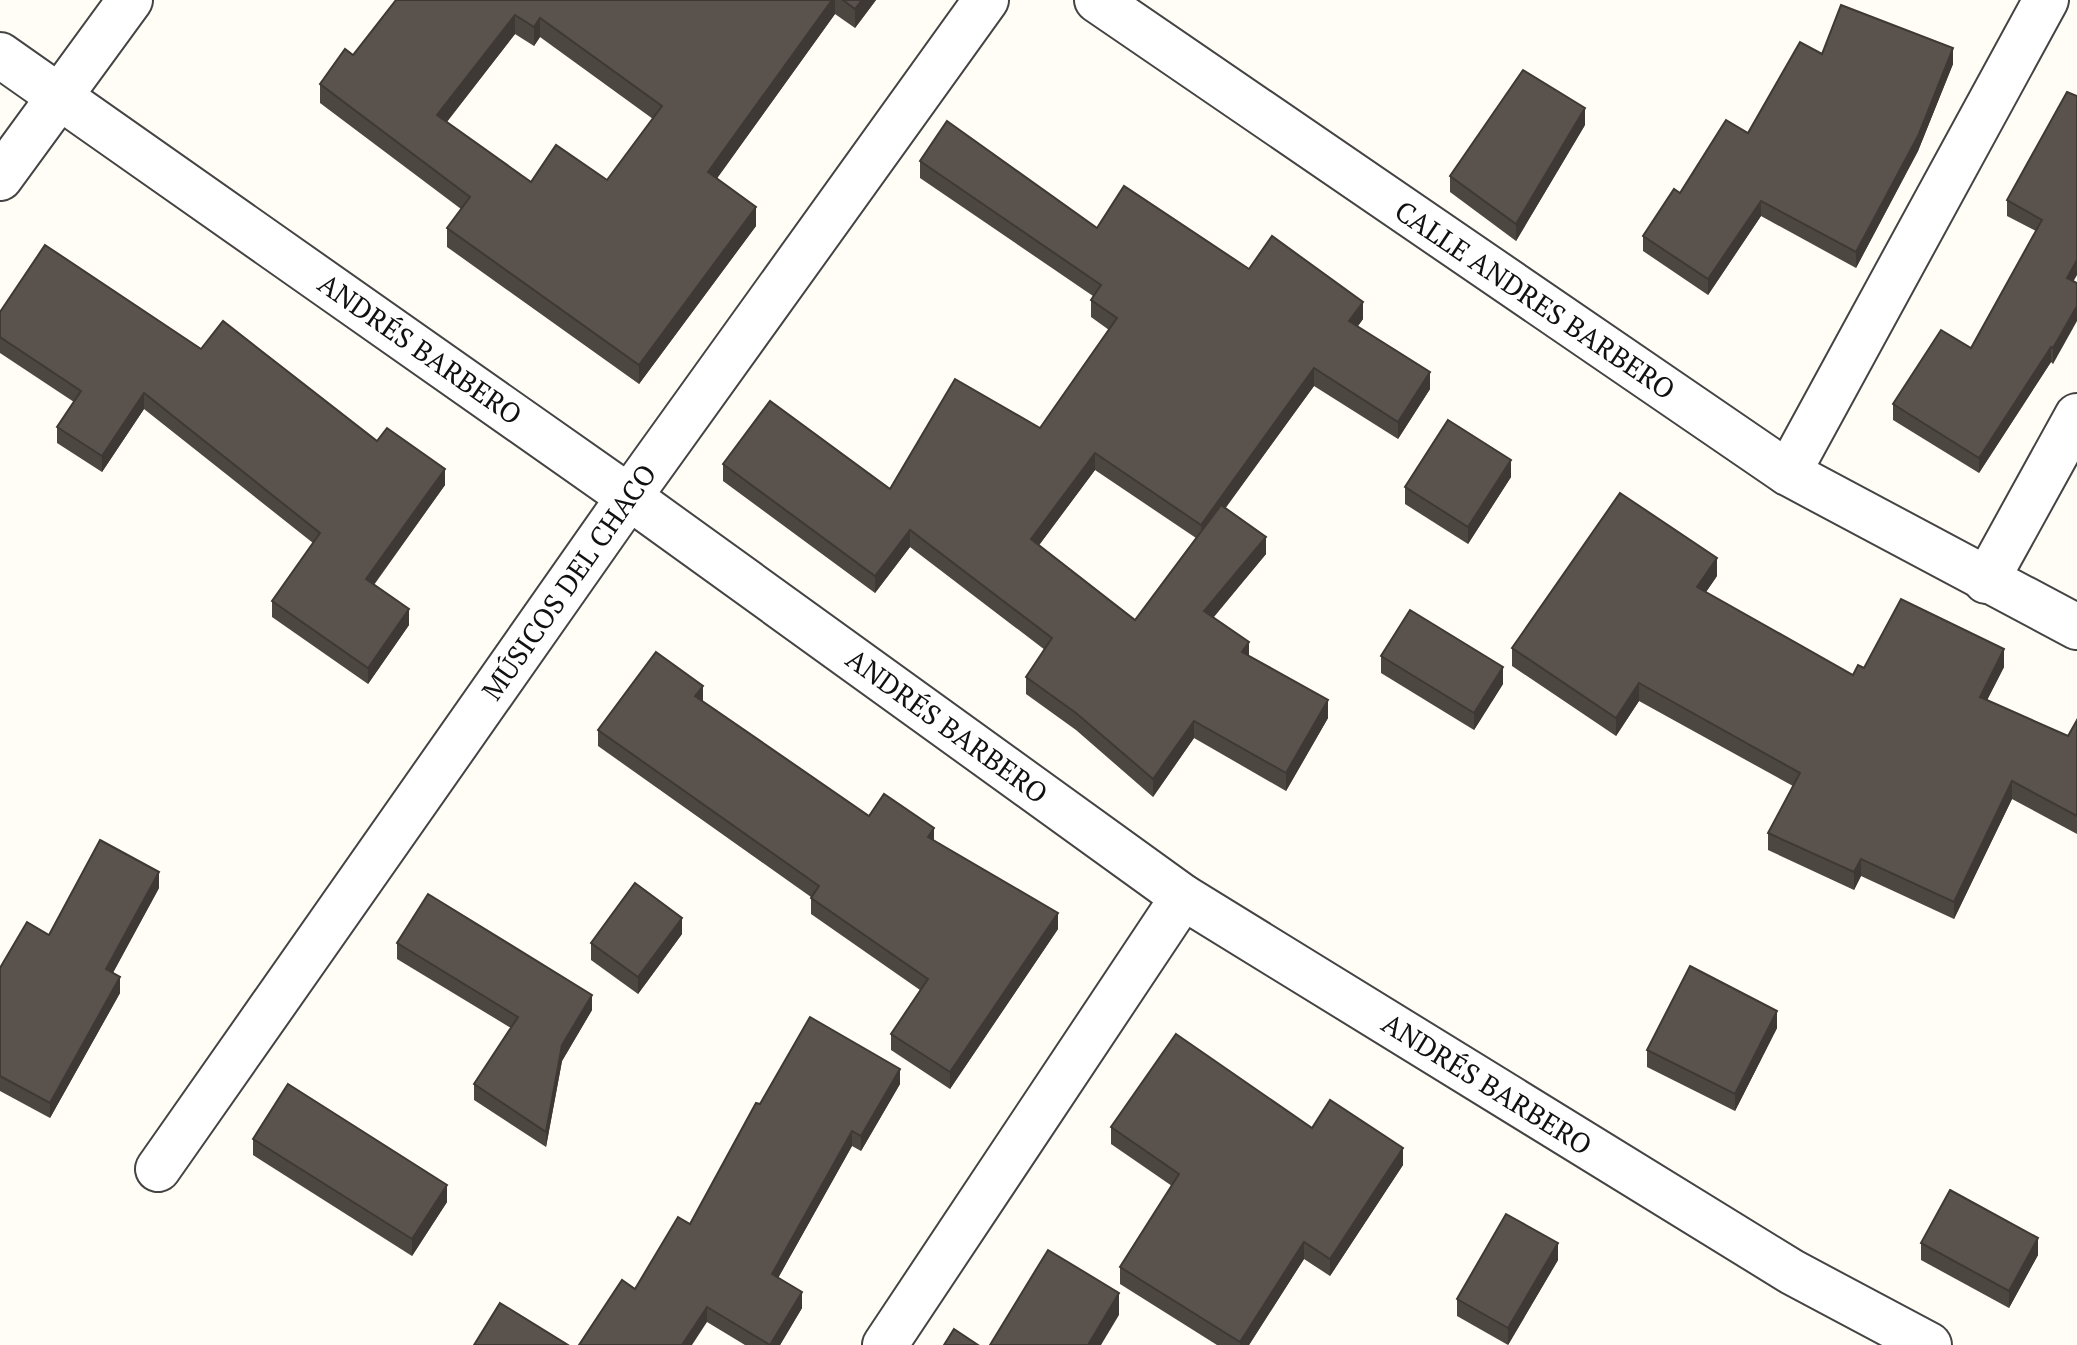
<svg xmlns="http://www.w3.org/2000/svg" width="2077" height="1345" font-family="'PT Serif',serif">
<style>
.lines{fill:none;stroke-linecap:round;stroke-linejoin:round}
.minor-casing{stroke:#444;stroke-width:48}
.tertiary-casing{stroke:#444;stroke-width:48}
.minor{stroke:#fff;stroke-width:44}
.tertiary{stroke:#fff;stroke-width:44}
.wall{fill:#4d4742;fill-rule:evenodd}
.shaded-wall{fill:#3f3936}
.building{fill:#5a524d;stroke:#3f3936;stroke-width:2;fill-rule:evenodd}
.labels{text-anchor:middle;stroke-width:8;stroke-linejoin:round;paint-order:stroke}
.street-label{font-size:28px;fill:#111;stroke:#fff}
</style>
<rect width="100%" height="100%" fill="#fffdf5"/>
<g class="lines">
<g class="minor-casing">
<g id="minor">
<path d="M1097 0 1788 473 2077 627"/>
<path d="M0 178 130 0"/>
<path d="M1788 473 2046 0"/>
<path d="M158 1169 629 497 986 0"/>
<path d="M885 1345 1183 897"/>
</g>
</g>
<g class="tertiary-casing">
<g id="tertiary">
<path d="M0 55 629 497 1183 897 1792 1272 1929 1345"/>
<path d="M1986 581 2077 416"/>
</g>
</g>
<use href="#minor" class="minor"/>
<use href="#tertiary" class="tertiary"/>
</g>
<g class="wall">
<path d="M396 0H876L855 28 835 14 717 178 756 226 639 384 447 247V228L461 209 320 103V84L353 55ZM515 34 534 46 540 37 653 119 607 180 531 182 447 122Z"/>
<path d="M1822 54 1953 64 1918 151 1856 268 1761 216 1708 295 1643 251V236L1680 193 1748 133Z"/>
<path d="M2067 92 2074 281 2053 364 2051 362 1979 473 1893 420V404L1971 348 2036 231 2007 216V200Z"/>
<path d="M1585 125 1516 241 1450 192V176Z"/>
<path d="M920 161 1097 228 1249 269 1363 319 1358 326 1430 389 1398 439 1314 386 1225 508 1266 554 1214 617 1249 656 1328 718 1286 791 1194 738 1153 797 1076 730 1026 694V677L1045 650 910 547 875 593 723 481V464L890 489 1040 428 1109 330 1091 317V300L1093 296 920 178ZM1095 470 1196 538 1135 620 1039 545Z"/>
<path d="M0 312 201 349 377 441 445 485 374 585 409 625 368 684 272 617V601L313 543 144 409 102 472 57 443V427L74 402 0 353Z"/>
<path d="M1511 477 1468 544 1405 504V487Z"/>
<path d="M1717 576 1706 592 1853 675 1864 668 2004 667 1987 700 2068 736 2077 720V834L2012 799 1954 919 1861 876 1854 890 1768 850V833L1793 786 1639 701 1616 736 1512 666V648Z"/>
<path d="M1381 656 1503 684 1474 730 1381 673Z"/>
<path d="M703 702 869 816 934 840 1058 929 950 1089 891 1050V1034L920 990 811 914V897L598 746V730Z"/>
<path d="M159 888 113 973 120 993 50 1118 0 1091V968L49 935Z"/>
<path d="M682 934 638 994 591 960V943Z"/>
<path d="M397 943 592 1010 562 1061 546 1147 474 1100V1084L511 1028 397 959Z"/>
<path d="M1777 1028 1735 1111 1647 1067V1050Z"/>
<path d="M900 1084 861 1151 852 1146 778 1278 802 1308 780 1345H745L707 1322 635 1289 690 1224 760 1104Z"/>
<path d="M1111 1127 1312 1128 1403 1165 1330 1276 1304 1259 1249 1345H1217L1120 1284V1267L1172 1186 1111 1144Z"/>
<path d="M253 1139 447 1202 412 1256 253 1155Z"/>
<path d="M1921 1243 2038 1255 2009 1308 1921 1260Z"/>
<path d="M1558 1260 1508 1345 1457 1316V1299Z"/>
</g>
<g class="shaded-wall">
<path d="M832 0H835V14L708 191V172Z"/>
<path d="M862 0H876L855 28V9Z"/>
<path d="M515 15V34L437 134V115Z"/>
<path d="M540 18V37L534 46V27Z"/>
<path d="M1953 48V64L1918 151 1856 268V252Z"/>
<path d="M1585 108V125L1516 241V224Z"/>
<path d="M1761 201V216L1708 295V279Z"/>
<path d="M756 207V226L639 384V365Z"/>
<path d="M2077 260V275L2067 293V278Z"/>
<path d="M1363 302V319L1349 338V321Z"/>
<path d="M2077 306V321L2053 364V348Z"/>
<path d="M2051 347V362L1979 473V458Z"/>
<path d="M1314 368V386L1201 542V525Z"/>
<path d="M1430 372V389L1398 439V422Z"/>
<path d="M144 393V409L102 472V456Z"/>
<path d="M1095 453V470L1031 556V539Z"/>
<path d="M1511 460V477L1468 544V527Z"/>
<path d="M445 469V485L366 595V579Z"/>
<path d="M910 530V547L875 593V576Z"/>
<path d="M1266 537V554L1204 628V611Z"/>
<path d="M1717 558V576L1697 605V587Z"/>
<path d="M409 609V625L368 684V668Z"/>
<path d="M1249 642V659L1242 652Z"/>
<path d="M2004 649V667L1980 714V697Z"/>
<path d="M1503 667V684L1474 730V713Z"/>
<path d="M1639 683V701L1616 736V718Z"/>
<path d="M703 686V702L695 696Z"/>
<path d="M1328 700V718L1286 791V773Z"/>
<path d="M1194 721V738L1153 797V779Z"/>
<path d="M2012 781V799L1954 919V902Z"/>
<path d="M934 828V844L928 837Z"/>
<path d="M1861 859V876L1854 890V872Z"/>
<path d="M159 872V888L106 985V969Z"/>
<path d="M1058 913V929L950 1089V1072Z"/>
<path d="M682 918V934L638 994V977Z"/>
<path d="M120 977V993L50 1118V1103Z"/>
<path d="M592 995V1010L562 1061 546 1147V1132L562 1045Z"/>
<path d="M1777 1011V1028L1735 1111V1094Z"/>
<path d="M900 1069V1084L861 1151V1136Z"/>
<path d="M852 1131V1146L772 1289V1274Z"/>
<path d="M1403 1148V1165L1330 1276V1259Z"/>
<path d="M447 1185V1202L412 1256V1239Z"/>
<path d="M2038 1238V1255L2009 1308V1291Z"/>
<path d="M1304 1242V1259L1249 1345H1240V1342Z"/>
<path d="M1558 1243V1260L1508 1345V1328Z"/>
<path d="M802 1292V1308L780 1345H770Z"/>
<path d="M1119 1293V1315L1101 1345H1088Z"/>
<path d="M707 1307V1322L692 1345H682Z"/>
</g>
<g class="building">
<path d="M396 0H832L708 172 756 207 639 365 447 228 470 197 320 84 345 49 353 55ZM515 15 534 27 540 18 662 106 607 180 556 145 531 182 437 115Z"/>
<path d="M843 0H862L855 9Z"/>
<path d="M1841 5 1953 48 1918 136 1856 252 1761 201 1708 279 1643 236 1674 189 1680 193 1726 120 1748 133 1800 42 1822 54Z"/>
<path d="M1523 70 1585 108 1516 224 1450 176Z"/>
<path d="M2067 92 2077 96V260L2067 278 2077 283V306L2053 348 2051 347 1979 458 1893 404 1941 330 1971 348 2042 220 2007 200Z"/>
<path d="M947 121 1097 228 1124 186 1249 269 1272 236 1363 302 1349 321 1430 372 1398 422 1314 368 1201 525 1095 453 1031 539 1135 620 1221 505 1266 537 1204 611 1249 642 1242 652 1328 700 1286 773 1194 721 1153 779 1076 713 1026 677 1052 638 910 530 875 576 723 464 770 401 890 489 955 379 1040 428 1117 318 1091 300 1101 285 920 161Z"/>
<path d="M45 245 201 349 223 321 377 441 387 428 445 469 366 579 409 609 368 668 272 601 320 533 144 393 102 456 57 427 81 391 0 337V312Z"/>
<path d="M1448 420 1511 460 1468 527 1405 487Z"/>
<path d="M1620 493 1717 558 1697 587 1853 675 1858 665 1864 668 1901 599 2004 649 1980 697 2068 736 2077 720V816L2012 781 1954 902 1861 859 1854 872 1768 833 1800 773 1639 683 1616 718 1512 648Z"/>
<path d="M1410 610 1503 667 1474 713 1381 656Z"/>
<path d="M656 652 703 686 695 696 869 816 884 794 934 828 928 837 1058 913 950 1072 891 1034 928 979 811 898 819 886 598 730Z"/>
<path d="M100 840 159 872 106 969 120 977 50 1103 0 1076V968L27 922 49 935Z"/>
<path d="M635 883 682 918 638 977 591 943Z"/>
<path d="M428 894 592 995 562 1045 546 1132 474 1084 518 1017 397 943Z"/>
<path d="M1690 966 1777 1011 1735 1094 1647 1050Z"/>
<path d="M810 1017 900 1069 861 1136 852 1131 772 1274 802 1292 770 1345 707 1307 682 1345H579L622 1280 635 1289 678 1217 690 1224 756 1103 760 1104Z"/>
<path d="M1176 1034 1312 1128 1330 1100 1403 1148 1330 1259 1304 1242 1240 1342 1120 1267 1179 1174 1111 1127Z"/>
<path d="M288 1084 447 1185 412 1239 253 1139Z"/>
<path d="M1950 1190 2038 1238 2009 1291 1921 1243Z"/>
<path d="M1506 1214 1558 1243 1508 1328 1457 1299Z"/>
<path d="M1048 1250 1119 1293 1088 1345H990Z"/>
<path d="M500 1303 568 1345H474Z"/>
<path d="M954 1329 978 1345H944Z"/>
</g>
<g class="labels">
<g class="street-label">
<text transform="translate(1535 300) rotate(34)" y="10">CALLE ANDRES BARBERO</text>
<text transform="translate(420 349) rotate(35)" y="10">ANDRÉS BARBERO</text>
<text transform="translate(569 582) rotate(-55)" y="10">MÚSICOS DEL CHACO</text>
<text transform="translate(947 726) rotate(36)" y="10">ANDRÉS BARBERO</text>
<text transform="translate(1487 1084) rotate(32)" y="10">ANDRÉS BARBERO</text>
</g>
</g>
</svg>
